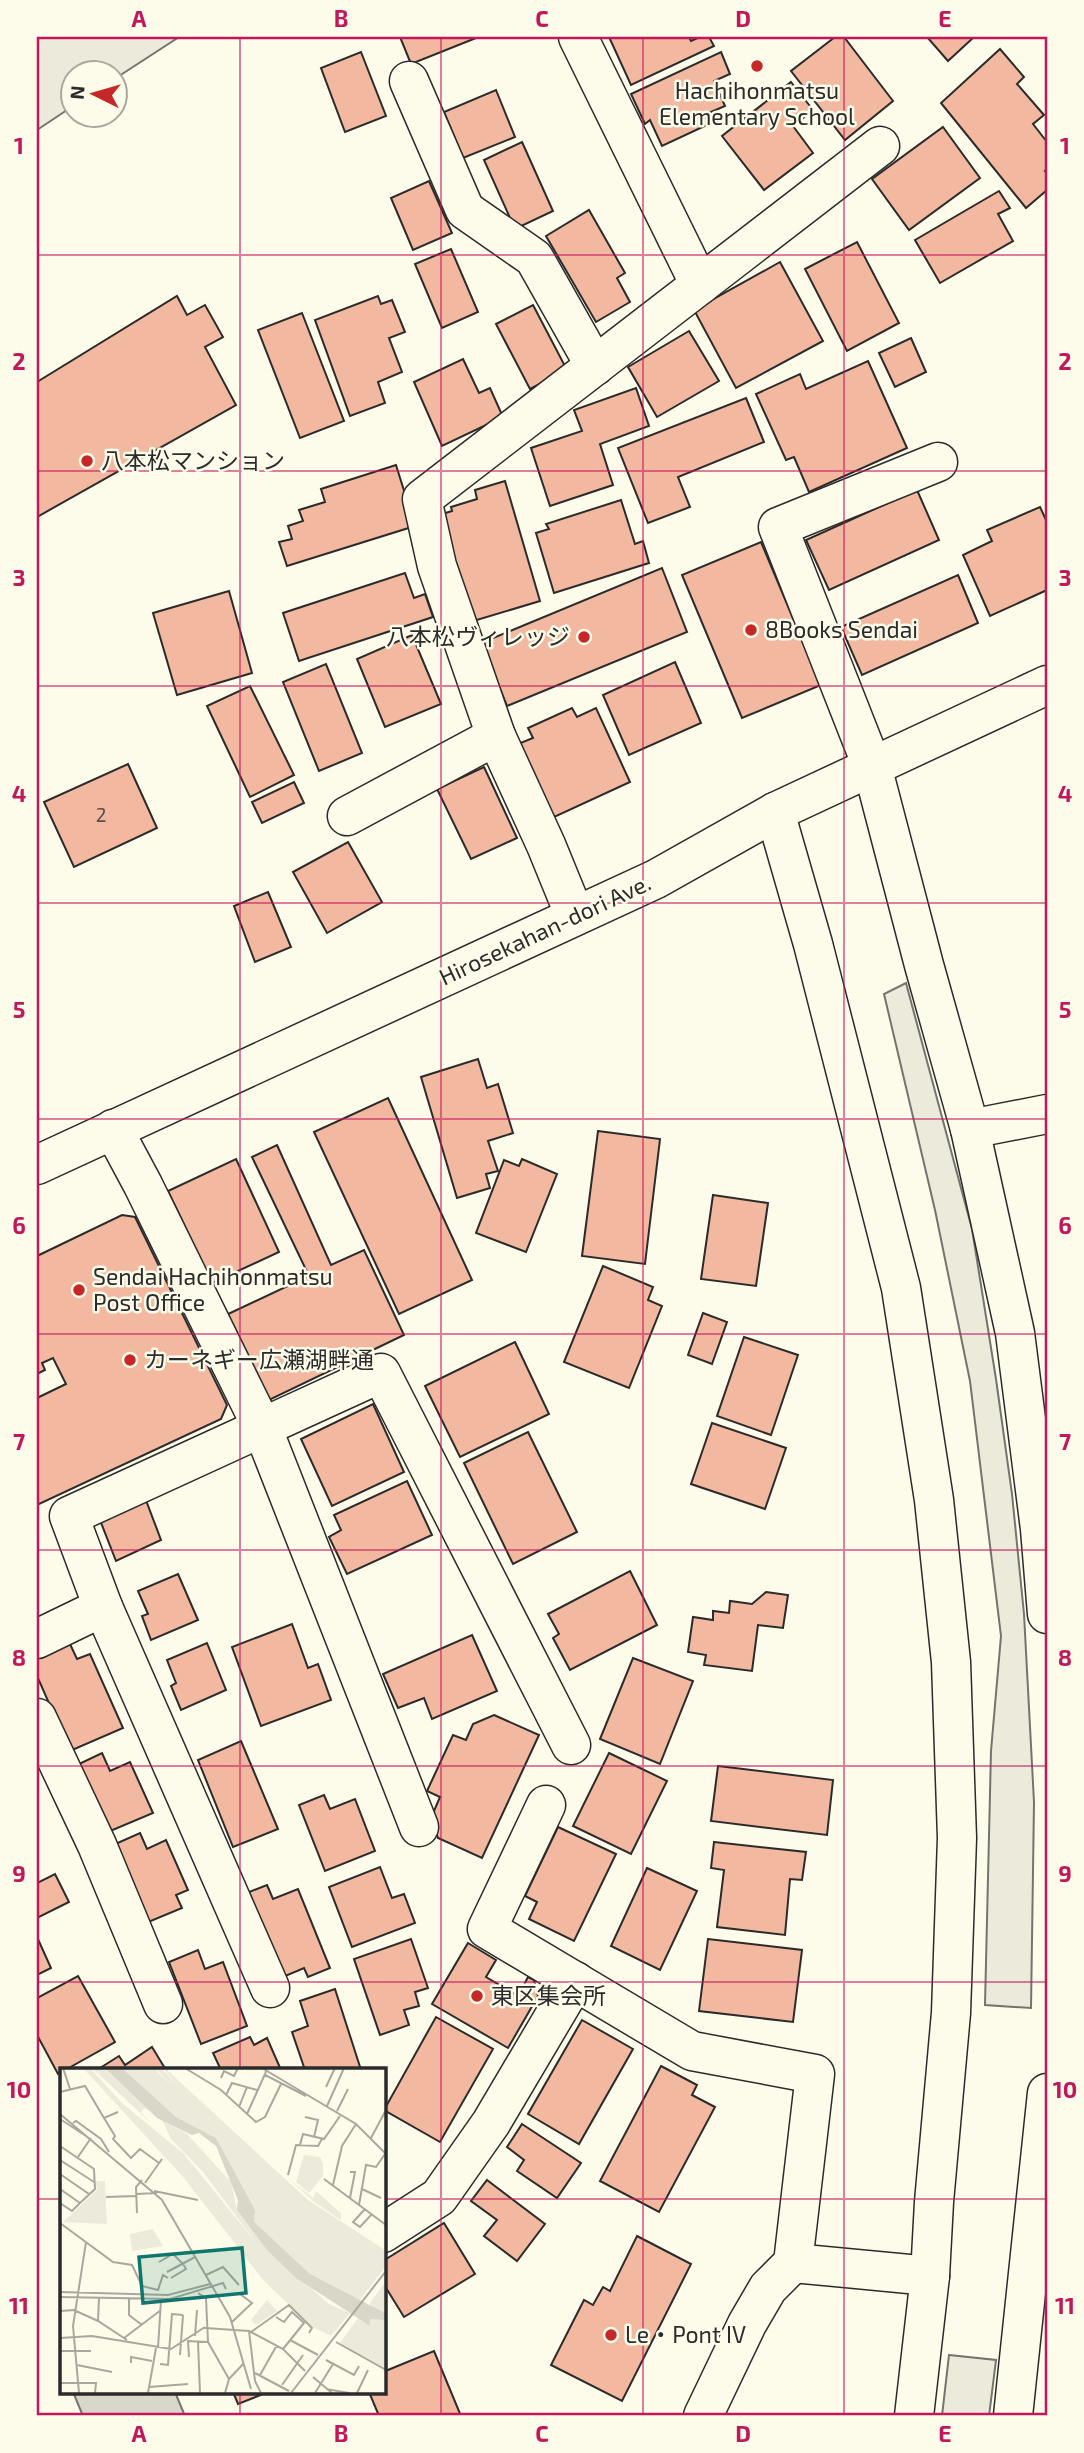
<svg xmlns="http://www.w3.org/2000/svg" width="1084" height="2453" font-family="'Exo 2','Noto Sans JP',sans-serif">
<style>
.green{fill:#ecebdb;stroke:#74746e;stroke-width:2}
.water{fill:#d8d7c9;stroke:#74746e;stroke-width:2}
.building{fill:#f2b8a0;stroke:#2b2b2b;stroke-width:2}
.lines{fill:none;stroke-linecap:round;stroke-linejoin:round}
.minor-casing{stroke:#2b2b2b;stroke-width:41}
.tertiary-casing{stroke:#2b2b2b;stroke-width:41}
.minor{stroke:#fdfbea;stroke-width:38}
.tertiary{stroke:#fdfbea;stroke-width:38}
.grid{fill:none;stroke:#c2185b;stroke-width:2;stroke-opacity:0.55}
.poi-dot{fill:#c62828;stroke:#fdfbea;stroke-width:2.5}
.labels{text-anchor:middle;stroke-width:5;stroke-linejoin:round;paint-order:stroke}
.number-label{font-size:19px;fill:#5d4e48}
.poi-label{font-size:23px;fill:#2b2b2b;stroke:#fdfbea;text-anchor:start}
.street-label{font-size:23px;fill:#2b2b2b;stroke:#fdfbea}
.inset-road{fill:none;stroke:#a9a89e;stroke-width:2}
.view{fill:#0f766e;fill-opacity:0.15;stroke:#0f766e;stroke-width:3.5}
.inset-edge{fill:none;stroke:#2b2b2b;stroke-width:3.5}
.neatline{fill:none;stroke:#c2185b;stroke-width:2.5}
.grid-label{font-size:23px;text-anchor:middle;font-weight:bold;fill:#c2185b}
</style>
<rect width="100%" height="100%" fill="#fdfbea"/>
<g class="green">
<path d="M37 37H179L116 78V74H74L73 106 37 130Z"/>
<path d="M906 983 972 1229 996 1379 1012 1494 1024 1614 1034 1802 1031 2008 985 2005 991 1751 1001 1636 970 1381 935 1210 884 994Z"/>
<path d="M949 2355 996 2360 989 2416H942Z"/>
</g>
<path class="water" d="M73 2392H175L185 2416H83Z"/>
<g class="building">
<path d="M400 37H476V38L411 64Z"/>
<path d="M609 37H689L691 41 700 37H709L714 46 631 85Z"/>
<path d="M835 37H844L893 101 845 140 791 71Z"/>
<path d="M927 37H974L948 61Z"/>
<path d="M1000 49 1024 77 1017 84 1044 115 1033 124 1047 142V169L1045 171 1047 174V190L1026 208 941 103Z"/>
<path d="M361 52 386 116 345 132 321 68Z"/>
<path d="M721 52 730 74 714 81 725 106 704 115 709 124 662 146 650 120 645 124 631 94Z"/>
<path d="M791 82 813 110 793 126 813 153 764 190 722 136Z"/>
<path d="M496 90 515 137 463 158 444 112Z"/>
<path d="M943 127 980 178 909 230 872 179Z"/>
<path d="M522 142 553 211 515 229 484 160Z"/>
<path d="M429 181 452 233 413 250 391 198Z"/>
<path d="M999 191 1010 208 998 214 1013 241 940 283 915 240Z"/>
<path d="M589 210 625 273 617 278 630 302 596 322 546 236Z"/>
<path d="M857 242 899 323 847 351 805 269Z"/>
<path d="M451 249 478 312 442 328 415 264Z"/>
<path d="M780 262 823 341 736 388 694 310Z"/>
<path d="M177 296 187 315 205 305 223 337 205 347 236 405 37 517V382Z"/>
<path d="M378 296 381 304 392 300 405 332 389 338 402 372 378 382 385 403 350 416 315 320Z"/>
<path d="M533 305 567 370 530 389 496 324Z"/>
<path d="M302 313 344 421 300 438 258 330Z"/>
<path d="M689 331 719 381 657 417 628 367Z"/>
<path d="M911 338 926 372 895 387 879 353Z"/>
<path d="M463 359 479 393 490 388 503 417 442 446 414 382Z"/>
<path d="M868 361 907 448 809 492 794 457 786 460 756 394 800 374 806 389Z"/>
<path d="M636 388 649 426 600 444 613 485 550 506 531 448 582 431 574 410Z"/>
<path d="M746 398 764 442 678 477 690 507 648 523 618 448Z"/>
<path d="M396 465 415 526 287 566 279 542 292 539 288 526 303 521 299 510 325 502 321 489Z"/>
<path d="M505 481 540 601 470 622 439 515 452 511 451 507 477 499 475 490Z"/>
<path d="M917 490 939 540 829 590 806 540Z"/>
<path d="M621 500 635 544 643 541 649 563 554 593 536 533 549 529 546 524Z"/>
<path d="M1040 507 1047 522V590L990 616 963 555 992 541 987 530Z"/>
<path d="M761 542 821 685 742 718 682 575Z"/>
<path d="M662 568 687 632 507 706 481 643Z"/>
<path d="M405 573 414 598 425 594 433 617 299 661 283 613Z"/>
<path d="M958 575 978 623 862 675 841 627Z"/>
<path d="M229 591 252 673 177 695 153 613Z"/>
<path d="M412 635 441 704 385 727 357 659Z"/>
<path d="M675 662 701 723 629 755 603 695Z"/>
<path d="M326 664 362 753 319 771 283 682Z"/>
<path d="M250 686 294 775 250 797 207 706Z"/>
<path d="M572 708 577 717 596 708 630 782 552 818 518 744 533 738 528 728Z"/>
<path d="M128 764 157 828 74 867 44 802Z"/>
<path d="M484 767 517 838 471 859 437 789Z"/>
<path d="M294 782 304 803 262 823 252 802Z"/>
<path d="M348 842 382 902 327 933 293 872Z"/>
<path d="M268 892 291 947 255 962 234 906Z"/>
<path d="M478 1059 487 1088 498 1084 513 1133 488 1141 498 1171 486 1174 490 1188 457 1198 421 1077Z"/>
<path d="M388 1098 472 1280 399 1314 314 1132Z"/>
<path d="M598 1131 660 1139 645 1264 582 1256Z"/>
<path d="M277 1145 331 1265 364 1250 404 1335 267 1401 226 1315 309 1276 252 1157Z"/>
<path d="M236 1159 279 1252 212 1283 168 1191Z"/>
<path d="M522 1159 557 1174 526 1252 476 1233 504 1160 519 1166Z"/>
<path d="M713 1195 768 1203 756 1286 701 1279Z"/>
<path d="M122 1215 135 1217 227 1405 221 1419 37 1505V1398L66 1384 53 1358 42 1363 45 1370 37 1374V1256Z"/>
<path d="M603 1266 653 1287 648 1300 662 1306 629 1388 564 1362Z"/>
<path d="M703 1313 727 1322 712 1364 688 1355Z"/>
<path d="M744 1337 798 1355 771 1435 717 1416Z"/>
<path d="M515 1342 549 1414 460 1457 425 1386Z"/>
<path d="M373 1404 404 1472 332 1506 301 1439Z"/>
<path d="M712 1423 786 1448 765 1509 691 1484Z"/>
<path d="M528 1432 577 1532 513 1564 464 1463Z"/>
<path d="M407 1481 432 1535 347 1574 329 1537 341 1530 334 1515Z"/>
<path d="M144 1495 161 1540 116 1561 98 1515Z"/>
<path d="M630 1571 657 1625 570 1670 553 1638 559 1634 548 1614Z"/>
<path d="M178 1574 198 1620 151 1640 142 1616 148 1614 138 1591Z"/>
<path d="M766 1592 788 1595 783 1628 758 1625 752 1671 704 1665 706 1655 688 1652 693 1617 713 1620V1611L729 1613 730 1601 752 1604Z"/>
<path d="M292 1624 308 1668 318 1664 331 1700 261 1726 232 1647Z"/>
<path d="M472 1635 497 1691 432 1719 424 1698 398 1708 383 1674Z"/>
<path d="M207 1643 226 1690 181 1710 171 1686 176 1683 167 1660Z"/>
<path d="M70 1644 77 1659 90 1654 123 1728 70 1751 37 1676V1658Z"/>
<path d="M633 1658 693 1681 660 1764 600 1739Z"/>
<path d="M494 1715 539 1735 482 1858 438 1838 431 1818 440 1797 427 1791 453 1735 466 1740 473 1724Z"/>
<path d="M241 1741 278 1829 233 1847 198 1760Z"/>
<path d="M102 1753 110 1771 130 1762 153 1813 108 1832 79 1764Z"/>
<path d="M609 1753 667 1781 631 1854 573 1826Z"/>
<path d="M718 1766 833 1780 827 1835 711 1821Z"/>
<path d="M324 1795 330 1809 355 1799 375 1851 325 1871 299 1805Z"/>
<path d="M558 1827 616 1854 574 1941 529 1919 537 1902 525 1896Z"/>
<path d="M140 1833 147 1849 166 1840 188 1890 176 1895 182 1908 146 1923 113 1845Z"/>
<path d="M714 1842 806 1852 802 1880 790 1879 785 1935 717 1927 724 1870 711 1868Z"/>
<path d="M380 1867 392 1898 404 1894 415 1923 352 1947 329 1887Z"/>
<path d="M647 1868 697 1891 660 1970 611 1946Z"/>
<path d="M55 1874 69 1902 37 1918V1883Z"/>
<path d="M267 1885 273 1899 298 1889 330 1968 308 1977 304 1968 283 1977 249 1892Z"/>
<path d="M37 1937 51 1968 37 1975Z"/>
<path d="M411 1939 428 1988 415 1992 419 2006 404 2010 409 2025 380 2035 354 1959Z"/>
<path d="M708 1939 802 1950 793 2022 699 2011Z"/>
<path d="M468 1943 496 1960 486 1977 518 1996 528 1977 534 1980 538 1996 508 2048 432 2004Z"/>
<path d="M198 1950 205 1969 223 1962 247 2026 201 2044 169 1962Z"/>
<path d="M78 1976 115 2042 58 2074 37 2035V1998Z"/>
<path d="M335 1989 361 2070H305L292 2032 308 2026 300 2001Z"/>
<path d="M436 2017 493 2049 440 2142 384 2110Z"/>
<path d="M582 2020 633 2049 579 2144 528 2114Z"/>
<path d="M250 2037 254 2045 267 2038 281 2070H221L213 2053Z"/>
<path d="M152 2047 166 2070H97L119 2056 125 2065Z"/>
<path d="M661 2066 697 2085 692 2095 715 2107 659 2212 600 2181Z"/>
<path d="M522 2124 581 2163 557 2198 517 2171 524 2160 507 2147Z"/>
<path d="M487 2180 545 2224 517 2261 484 2236 497 2220 471 2201Z"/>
<path d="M444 2223 475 2274 404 2317 383 2283V2261Z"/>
<path d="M637 2236 691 2264 622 2401 551 2365 584 2300 593 2305 603 2287 610 2291Z"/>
<path d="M434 2351 461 2416H379L369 2392H383V2372Z"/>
<path d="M233 2392H268L238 2404Z"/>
</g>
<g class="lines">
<g class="minor-casing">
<g id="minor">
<path d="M578 37 700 285"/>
<path d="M409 81 465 210 534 258 595 366"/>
<path d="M872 766 778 527 938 462"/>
<path d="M347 816 496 736"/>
<path d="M575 916 546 845 496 736 437 566 422 499 880 146"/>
<path d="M113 1129 143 1185 262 1427 419 1827"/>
<path d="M970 1129 1047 1114"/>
<path d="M103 1607 270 1988"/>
<path d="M37 1639 103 1607 69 1516 381 1373 571 1745"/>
<path d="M37 1718 97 1845 163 2004"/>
<path d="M546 1805 487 1929 692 2051 815 2074 793 2263 768 2288 747 2324 703 2416"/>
<path d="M383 2233 439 2197 491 2123 575 1981"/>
<path d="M793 2263 930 2276"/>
</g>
</g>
<g class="tertiary-casing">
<g id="tertiary">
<path d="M872 766 924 965 970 1129 1015 1333 1040 1529 1047 1614"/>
<path d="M775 812 813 944 901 1288 934 1500 951 1662 957 1838 951 2013 934 2202 930 2276 914 2416"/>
<path d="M37 1165 656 879 775 812 1047 685"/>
<path d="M1013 2416 1047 2093"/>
</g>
</g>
<use href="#minor" class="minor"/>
<use href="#tertiary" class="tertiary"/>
</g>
<path class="grid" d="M240 37V2070M441 37V2416M643 37V2416M844 37V2416M37 255H1047M37 471H1047M37 686H1047M37 903H1047M37 1119H1047M37 1334H1047M37 1550H1047M37 1766H1047M37 1982H1047M37 2199H61M383 2199H1047M240 2392V2416"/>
<g class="poi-dot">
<circle cx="757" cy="66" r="7"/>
<circle cx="87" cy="461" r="7"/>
<circle cx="751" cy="630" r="7"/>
<circle cx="584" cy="637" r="7"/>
<circle cx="79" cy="1290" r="7"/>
<circle cx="130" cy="1360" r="7"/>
<circle cx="477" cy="1996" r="7"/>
<circle cx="611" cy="2335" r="7"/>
</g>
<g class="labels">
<g class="number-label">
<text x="101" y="822">2</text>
</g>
<g class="poi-label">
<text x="757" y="99" text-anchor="middle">Hachihonmatsu<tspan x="757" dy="26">Elementary School</tspan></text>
<text x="101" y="469">八本松マンション</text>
<text x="765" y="638">8Books Sendai</text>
<text x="570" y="645" text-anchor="end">八本松ヴィレッジ</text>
<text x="93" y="1285">Sendai Hachihonmatsu<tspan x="93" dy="26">Post Office</tspan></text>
<text x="144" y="1368">カーネギー広瀬湖畔通</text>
<text x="491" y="2004">東区集会所</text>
<text x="625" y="2343">Le・Pont IV</text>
</g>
<g class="street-label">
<text transform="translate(545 930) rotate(-25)" y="8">Hirosekahan-dori Ave.</text>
</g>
</g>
<g transform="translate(60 2068)">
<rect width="326" height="326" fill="#fdfbea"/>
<path d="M23 0H30L63 36 124 86 197 176 143 104 111 71 102 52 126 65 171 114 177 142 206 181 269 236 290 245 271 268 252 259 204 213 124 110ZM32 0H45L92 44 84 40 81 44 91 55ZM62 0H94L112 18 96 0H101L118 18 103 0 106 1 248 132 325 182V199L299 233 250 206 206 167 194 154V146L156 70 116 49ZM244 87 260 89 263 96V108L249 125 236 114ZM227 109 253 130 256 123 281 145V152L254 134ZM36 113H45L47 156 3 154 37 122ZM93 161 103 178 72 183 70 166ZM325 214V245L311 241 310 235ZM207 232 217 243 196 257 191 252ZM298 250 309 257 310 251 325 252V302L280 275Z" fill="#ecebdb"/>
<path d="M45 0H62L116 49 156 70 195 142 194 154 250 206 325 245V252L310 251V258L236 210 206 181 177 142 178 132 156 78 139 65 132 67 97 50Z" fill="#d8d7c9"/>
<path class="inset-road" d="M3 0 10 21M125 0 161 22 196 54 205 49 221 16M202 0 296 56 326 86M206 3 205 7 246 28M161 10 164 3 174 8 178 0M266 19 275 0M0 24 25 18 44 50 58 44M166 27 172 15 197 22M267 38 284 0M179 39 187 19M277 43 288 21M0 46 102 132 170 249 191 321M187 46 205 6M245 49 258 52 254 69M44 50 55 68 53 71 71 90 80 81 99 95M0 51 26 68M13 55 16 53 41 71 49 84M311 70 326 42M240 77 243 66 264 71 280 48M0 78 34 101 35 121 20 135 0 121M18 89 31 70M0 92 34 114M290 104H295L290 130M0 106 29 126M228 107 236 77 258 78 262 71M264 111 326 157M85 115 102 91M273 117 282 78 296 56M302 121 321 130M94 123 138 132M76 126 97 125M46 129 76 128M0 135 12 143 20 135M299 137 306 97 316 99 325 86M305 141 293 154 300 159 312 146M77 145 76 119 82 112M0 155 53 194 72 197 82 218 98 222 103 207 108 210M99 194 113 186 123 196M107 204 135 189M146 207 163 199 179 217M111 210 126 201 123 196M0 224 108 227 150 216M138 225 146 230 148 274 169 311M0 229 110 231 163 215 166 221M69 231V247L82 257M0 243 14 242 38 253 67 272M216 249 224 254 232 244 244 255 223 281M38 253 39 230M172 254 192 235 180 226M145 260 189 263 223 281 245 303M189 263 195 313 201 325M191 264 229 237 252 260 249 265M135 268 137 242M0 270 32 268 111 281 145 259M64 270 101 242M230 272 258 287M138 274 140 325M276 274 326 302M98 280 101 232M0 283H31M120 287 123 247M129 289 128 273 148 274M266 292 294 307 299 298M71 295V289L92 293M100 296 108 297 112 246 123 247M17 297 52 304M195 305 229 323M200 307 217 277M253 309 272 325M0 315H36L35 325M222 317 243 287M89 319 128 316M266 321 289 325M19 325 13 258 26 174M88 325 96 280M165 325 169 311 184 295M231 325 326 203M255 325 273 296M297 325 308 302"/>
<path class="view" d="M182 180 186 225 83 235 79 189Z"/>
<rect width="326" height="326" class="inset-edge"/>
</g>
<rect width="1084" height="2453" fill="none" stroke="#fdfbea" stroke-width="77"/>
<g transform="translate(94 94) rotate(275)"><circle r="33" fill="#fdfbea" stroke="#a9a89e" stroke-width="2"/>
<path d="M0-5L12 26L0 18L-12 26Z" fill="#c62828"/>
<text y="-10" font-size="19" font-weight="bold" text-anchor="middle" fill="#2b2b2b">N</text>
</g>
<rect x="38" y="38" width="1008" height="2376" class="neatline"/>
<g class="grid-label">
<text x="139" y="27">A</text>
<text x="341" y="27">B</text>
<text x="542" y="27">C</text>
<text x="743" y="27">D</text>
<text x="945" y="27">E</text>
<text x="19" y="154">1</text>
<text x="1065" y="154">1</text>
<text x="19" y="370">2</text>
<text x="1065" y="370">2</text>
<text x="19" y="586">3</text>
<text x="1065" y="586">3</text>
<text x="19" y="802">4</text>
<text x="1065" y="802">4</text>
<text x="19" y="1018">5</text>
<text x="1065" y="1018">5</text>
<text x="19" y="1234">6</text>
<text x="1065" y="1234">6</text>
<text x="19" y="1450">7</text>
<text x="1065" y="1450">7</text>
<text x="19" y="1666">8</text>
<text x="1065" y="1666">8</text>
<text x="19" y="1882">9</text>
<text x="1065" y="1882">9</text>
<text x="19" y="2098">10</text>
<text x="1065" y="2098">10</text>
<text x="19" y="2314">11</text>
<text x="1065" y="2314">11</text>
<text x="139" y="2442">A</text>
<text x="341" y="2442">B</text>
<text x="542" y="2442">C</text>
<text x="743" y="2442">D</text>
<text x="945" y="2442">E</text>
</g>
</svg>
